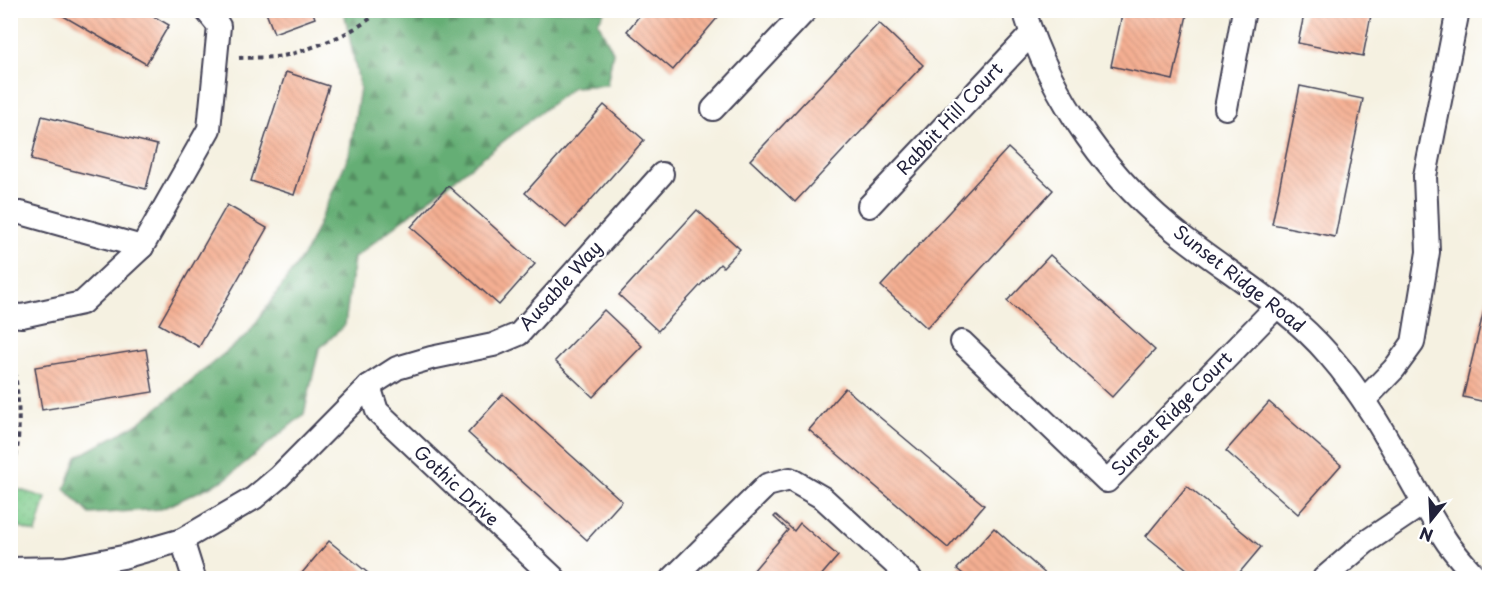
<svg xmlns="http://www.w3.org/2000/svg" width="1500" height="589" font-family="'Playpen Sans',sans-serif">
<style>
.forest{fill:url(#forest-firs);stroke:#446858;stroke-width:1.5}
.park{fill:url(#park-dots);stroke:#4f7662;stroke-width:1.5}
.building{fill:url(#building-back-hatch)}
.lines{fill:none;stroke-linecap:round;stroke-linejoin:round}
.street-casing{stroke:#424154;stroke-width:26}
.path{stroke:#424154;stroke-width:4;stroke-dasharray:4.5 4.5;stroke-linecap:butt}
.street{stroke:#fff;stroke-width:22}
.labels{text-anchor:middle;stroke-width:5;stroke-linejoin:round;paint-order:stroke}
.street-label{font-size:18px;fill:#22223b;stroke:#fff}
</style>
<defs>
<pattern id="forest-firs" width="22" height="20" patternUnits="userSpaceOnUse" patternTransform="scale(1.5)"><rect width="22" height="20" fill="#65ae75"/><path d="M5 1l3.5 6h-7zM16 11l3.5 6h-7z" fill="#538d61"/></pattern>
<pattern id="park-dots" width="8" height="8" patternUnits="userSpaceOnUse" patternTransform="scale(1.5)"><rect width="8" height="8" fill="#7cca89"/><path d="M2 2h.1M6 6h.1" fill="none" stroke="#6bad77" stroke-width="1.8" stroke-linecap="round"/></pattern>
<pattern id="building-back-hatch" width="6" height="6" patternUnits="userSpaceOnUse" patternTransform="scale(1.5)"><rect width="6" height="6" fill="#f4af92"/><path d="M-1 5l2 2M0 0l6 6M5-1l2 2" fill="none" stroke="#d1967f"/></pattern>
</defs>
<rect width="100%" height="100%" fill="#fff"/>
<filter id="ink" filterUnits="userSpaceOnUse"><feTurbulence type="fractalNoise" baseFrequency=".0167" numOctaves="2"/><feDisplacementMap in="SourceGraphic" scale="12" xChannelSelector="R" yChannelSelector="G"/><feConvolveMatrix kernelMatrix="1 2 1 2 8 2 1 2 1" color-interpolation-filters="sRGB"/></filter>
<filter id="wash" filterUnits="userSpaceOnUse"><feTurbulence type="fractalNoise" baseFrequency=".008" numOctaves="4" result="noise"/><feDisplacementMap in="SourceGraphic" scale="24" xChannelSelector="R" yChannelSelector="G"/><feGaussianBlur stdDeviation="1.35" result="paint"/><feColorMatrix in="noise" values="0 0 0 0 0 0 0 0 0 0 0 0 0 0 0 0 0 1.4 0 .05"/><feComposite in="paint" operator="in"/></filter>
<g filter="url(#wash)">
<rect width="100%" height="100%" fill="#f5f1e1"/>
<path class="forest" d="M344 11H605L598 22 613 52 607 85 573 87 354 258 345 325 319 349 304 414 224 480 161 509 90 514 65 489 77 457 139 423 248 334 307 250 349 155 360 88Z"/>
<path class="park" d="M14 488 46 498 36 533 11 525V498Z"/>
<g id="blocks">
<g class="building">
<path d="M53 10H143L169 25 146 64Z"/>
<path d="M265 10H312L315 18 274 33Z"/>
<path d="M644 10H724L673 70 627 31Z"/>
<path d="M1123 10H1188L1173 80 1111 66Z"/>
<path d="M1305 10H1372L1363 56 1298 43Z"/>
<path d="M879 23 923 65 795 202 750 160Z"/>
<path d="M286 72 329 86 294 195 251 181Z"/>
<path d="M1300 86 1363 99 1335 237 1272 224Z"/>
<path d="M604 105 644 140 566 228 525 193Z"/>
<path d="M42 116 157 145 146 189 31 160Z"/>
<path d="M1008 148 1053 190 927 328 881 286Z"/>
<path d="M448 186 535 264 499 305 411 227Z"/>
<path d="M227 205 267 228 199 347 159 324Z"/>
<path d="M697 210 740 249 723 267 720 264 658 331 619 295Z"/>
<path d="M1050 255 1155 350 1112 397 1007 301Z"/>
<path d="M1489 289H1490V403L1463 397Z"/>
<path d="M604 310 642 346 593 397 555 361Z"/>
<path d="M146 349 153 392 42 410 35 367Z"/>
<path d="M845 388 984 505 948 548 809 430Z"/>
<path d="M503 394 622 501 587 540 468 433Z"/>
<path d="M1269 402 1341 465 1298 514 1226 451Z"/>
<path d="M1187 486 1261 547 1235 578H1198L1146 536Z"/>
<path d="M776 515 794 531 800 523 838 556 819 578H747L788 530 774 517Z"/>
<path d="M994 528 1050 578H968L957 569Z"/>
<path d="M329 541 374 578H308L302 573Z"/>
</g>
</g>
</g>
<g filter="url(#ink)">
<use href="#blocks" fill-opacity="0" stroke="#424154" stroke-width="1.5"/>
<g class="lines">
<g class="street-casing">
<g id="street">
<path d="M1024 10C1051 99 1111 182 1184 238 1233 276 1288 307 1329 355 1378 411 1406 477 1445 539 1454 553 1466 566 1477 578"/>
<path d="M1226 108 1244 10"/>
<path d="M713 109 806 10"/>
<path d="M869 206 1032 33"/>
<path d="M10 214 21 213 142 247"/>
<path d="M10 315 22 316 82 303 142 247 209 129 219 26 206 10"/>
<path d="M962 342 1107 481 1277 306"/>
<path d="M369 386 377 411 554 578"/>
<path d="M1364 400 1394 369 1413 343 1428 252 1425 176 1458 10"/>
<path d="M182 540 194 578"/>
<path d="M10 569 66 568 123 557 182 540 254 498 279 477 369 386 397 368 431 358 493 345 519 334 662 174"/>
<path d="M673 578 767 485 790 479 823 498 910 578"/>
<path d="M1324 578 1366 542 1424 503"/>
</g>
</g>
<g class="path">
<path d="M239 58C255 57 275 59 291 54 317 47 361 30 380 10"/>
<path d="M10 345C19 389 24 439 10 482"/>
</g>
<use href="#street" class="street"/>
</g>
</g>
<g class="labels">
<g class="street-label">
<text transform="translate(950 119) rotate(-47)" y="6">Rabbit Hill Court</text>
<text transform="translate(1239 279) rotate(38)" y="6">Sunset Ridge Road</text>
<text transform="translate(561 286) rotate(-48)" y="6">Ausable Way</text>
<text transform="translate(1172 414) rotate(-46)" y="6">Sunset Ridge Court</text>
<text transform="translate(456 486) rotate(43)" y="6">Gothic Drive</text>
</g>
</g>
<rect width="1500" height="589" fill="none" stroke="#fff" stroke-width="36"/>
<g transform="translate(1431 520) rotate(198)" stroke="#ffffff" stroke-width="4.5" paint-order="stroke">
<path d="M0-4.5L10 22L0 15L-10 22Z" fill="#22223b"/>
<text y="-9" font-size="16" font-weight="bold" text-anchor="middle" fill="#22223b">N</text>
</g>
</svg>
